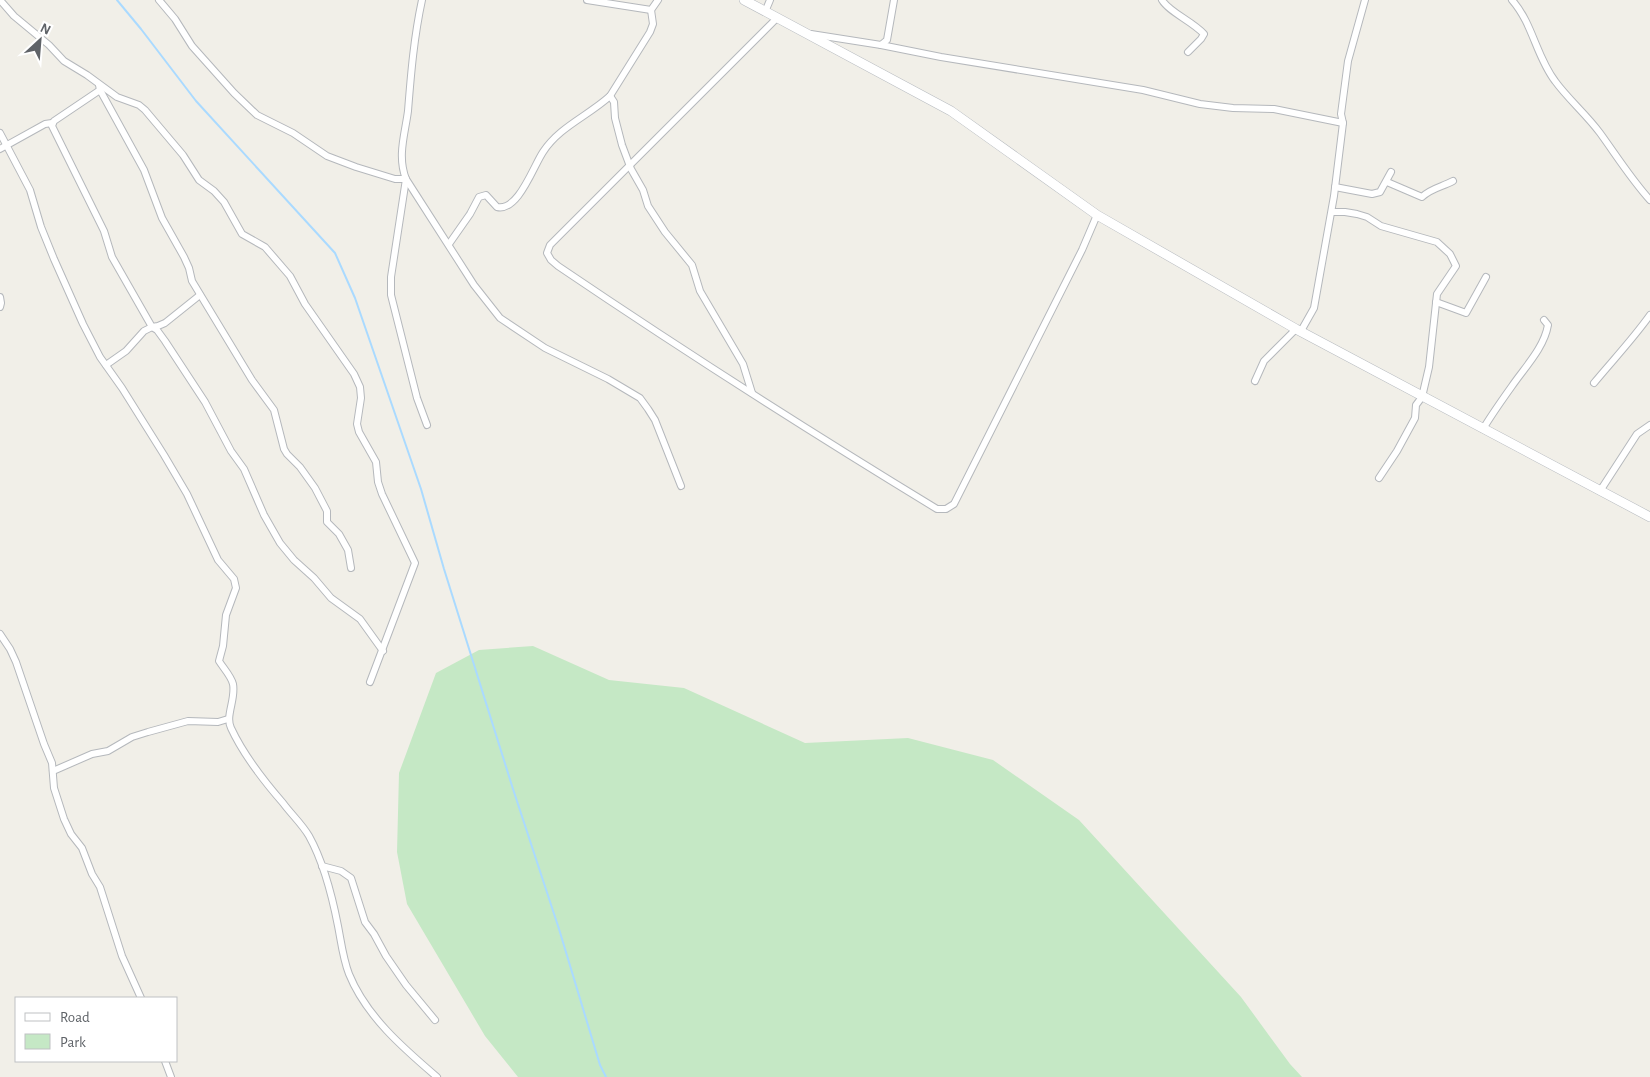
<svg xmlns="http://www.w3.org/2000/svg" width="1650" height="1077" font-family="'Alegreya Sans',sans-serif">
<style>
.green{fill:#c5e8c5}
.lines{fill:none;stroke-linecap:round;stroke-linejoin:round}
.stream{stroke:#aadaff;stroke-width:2}
.street-casing{stroke:#b5b8bc;stroke-width:8}
.secondary-casing{stroke:#b6babf;stroke-width:10}
.street{stroke:#fff;stroke-width:6}
.secondary{stroke:#fff;stroke-width:9}
</style>
<rect width="100%" height="100%" fill="#f1efe8"/>
<path class="green" d="M533 646 609 680 684 688 805 743 908 738 993 760 1079 820 1241 997 1290 1064 1302 1077H518L485 1036 407 904 397 852 399 773 436 673 479 650Z"/>
<g class="lines">
<path class="stream" d="M117 0 141 29 196 101 335 253 355 298 421 489 444 569 513 789 559 929 600 1065 606 1077"/>
<g class="street-casing">
<g id="street">
<path d="M0 0 14 16 49 45 64 61 87 75 117 97 139 105 145 110 183 155 199 180 214 191 224 202 242 234 265 247 290 276 305 304 354 374 360 387 361 398 357 424 359 432 376 462 378 482 382 494 415 563 370 682"/>
<path d="M159 0 175 19 192 46 234 93 257 115 293 133 327 156 356 167 395 179H406L391 277V295L417 398 427 425"/>
<path d="M422 0C414 37 411 73 408 111 405 134 397 156 406 179L474 285 500 318 545 348 608 379 640 398 648 409 655 420 681 486"/>
<path d="M587 0 651 10 658 0"/>
<path d="M1162 0C1169 12 1192 21 1204 34L1201 39 1188 52"/>
<path d="M1512 0C1533 24 1536 56 1555 81 1568 99 1586 114 1600 133 1616 155 1631 179 1650 200"/>
<path d="M765 12 770 0"/>
<path d="M777 18 550 245 547 253 551 260 558 266C682 350 809 431 937 509H946L954 504 1082 250 1097 215"/>
<path d="M811 34 881 45 887 40 894 0"/>
<path d="M881 45 941 57 1143 90 1200 104 1233 108 1274 109 1343 123"/>
<path d="M99 85 100 90 144 170 162 218 184 257 189 268 192 281 252 380 274 410 284 449 287 454 300 467 315 488 327 511V522L339 534 348 550 351 568"/>
<path d="M100 90 54 121 52 126 104 231 112 257 152 327 144 331 126 351 106 365"/>
<path d="M610 96 614 102 615 118 622 145 631 169 643 190 648 206 665 232 692 265 700 291 743 364 752 393"/>
<path d="M0 133 30 190 41 227 54 259 83 324 100 357 122 388 164 455 187 494 218 560 234 579 236 588 226 615 223 646 219 661C224 669 231 676 233 684 236 699 225 716 231 728 244 756 263 780 283 803 291 814 302 824 309 836 324 863 332 895 338 926 341 941 343 959 349 974 366 1016 403 1048 437 1077"/>
<path d="M0 149 45 124 52 123"/>
<path d="M1387 182 1422 197C1431 188 1442 187 1453 181"/>
<path d="M1335 187 1372 194 1380 192 1391 172"/>
<path d="M1332 212H1345L1357 214 1367 217 1381 226 1437 242 1450 254 1456 266 1437 294 1429 367 1422 397 1416 405 1415 418 1397 451 1379 478"/>
<path d="M449 244 470 214 479 197 486 195 497 207C518 212 533 167 543 152 559 127 588 116 610 96L650 32 653 24 651 10"/>
<path d="M0 297 1 303 0 307"/>
<path d="M1436 302 1466 313 1486 277"/>
<path d="M152 327 157 330 165 341 205 402 231 451 244 469 264 515 280 543 294 560 314 578 331 598 360 619 383 651"/>
<path d="M152 327 158 326 165 323 200 295"/>
<path d="M1301 331 1314 308 1334 196 1343 123 1341 114 1348 61 1365 0"/>
<path d="M1255 381 1264 361 1296 329"/>
<path d="M1594 383C1613 360 1633 339 1650 315"/>
<path d="M1483 429C1492 414 1502 400 1512 386 1525 367 1544 348 1548 325L1544 320"/>
<path d="M1600 491 1637 434 1650 425"/>
<path d="M0 634 10 649 16 662 44 744 52 763 54 788 64 819 71 834 82 848 92 874 100 887 122 956 141 998"/>
<path d="M53 771 92 754 108 751 132 737 148 732 188 721 218 722 228 719"/>
<path d="M322 866 341 871 351 878 365 922 374 934 386 956 406 985 435 1020"/>
<path d="M165 1061 171 1077"/>
</g>
</g>
<g class="secondary-casing">
<path id="secondary" d="M744 0 951 111 1097 215 1296 329 1650 517"/>
</g>
<use href="#street" class="street"/>
<use href="#secondary" class="secondary"/>
</g>
<rect x="15" y="997" width="162" height="65" fill="#ffffff" stroke="#bfc1c3"/>
<rect x="25" y="1013" width="25" height="8" fill="#ffffff" stroke="#bfc1c3"/>
<text x="60" y="1022" font-size="15" fill="#5f6368">Road</text>
<rect x="25" y="1034" width="25" height="15" fill="#c5e8c5" stroke="#bfc1c3"/>
<text x="60" y="1047" font-size="15" fill="#5f6368">Park</text>
<g transform="translate(40 40) rotate(26)" stroke="#ffffff" stroke-width="4" paint-order="stroke">
<path d="M0-4L9 19L0 12L-9 19Z" fill="#5f6368"/>
<text y="-8" font-size="14" font-weight="bold" text-anchor="middle" fill="#5f6368">N</text>
</g>
</svg>
